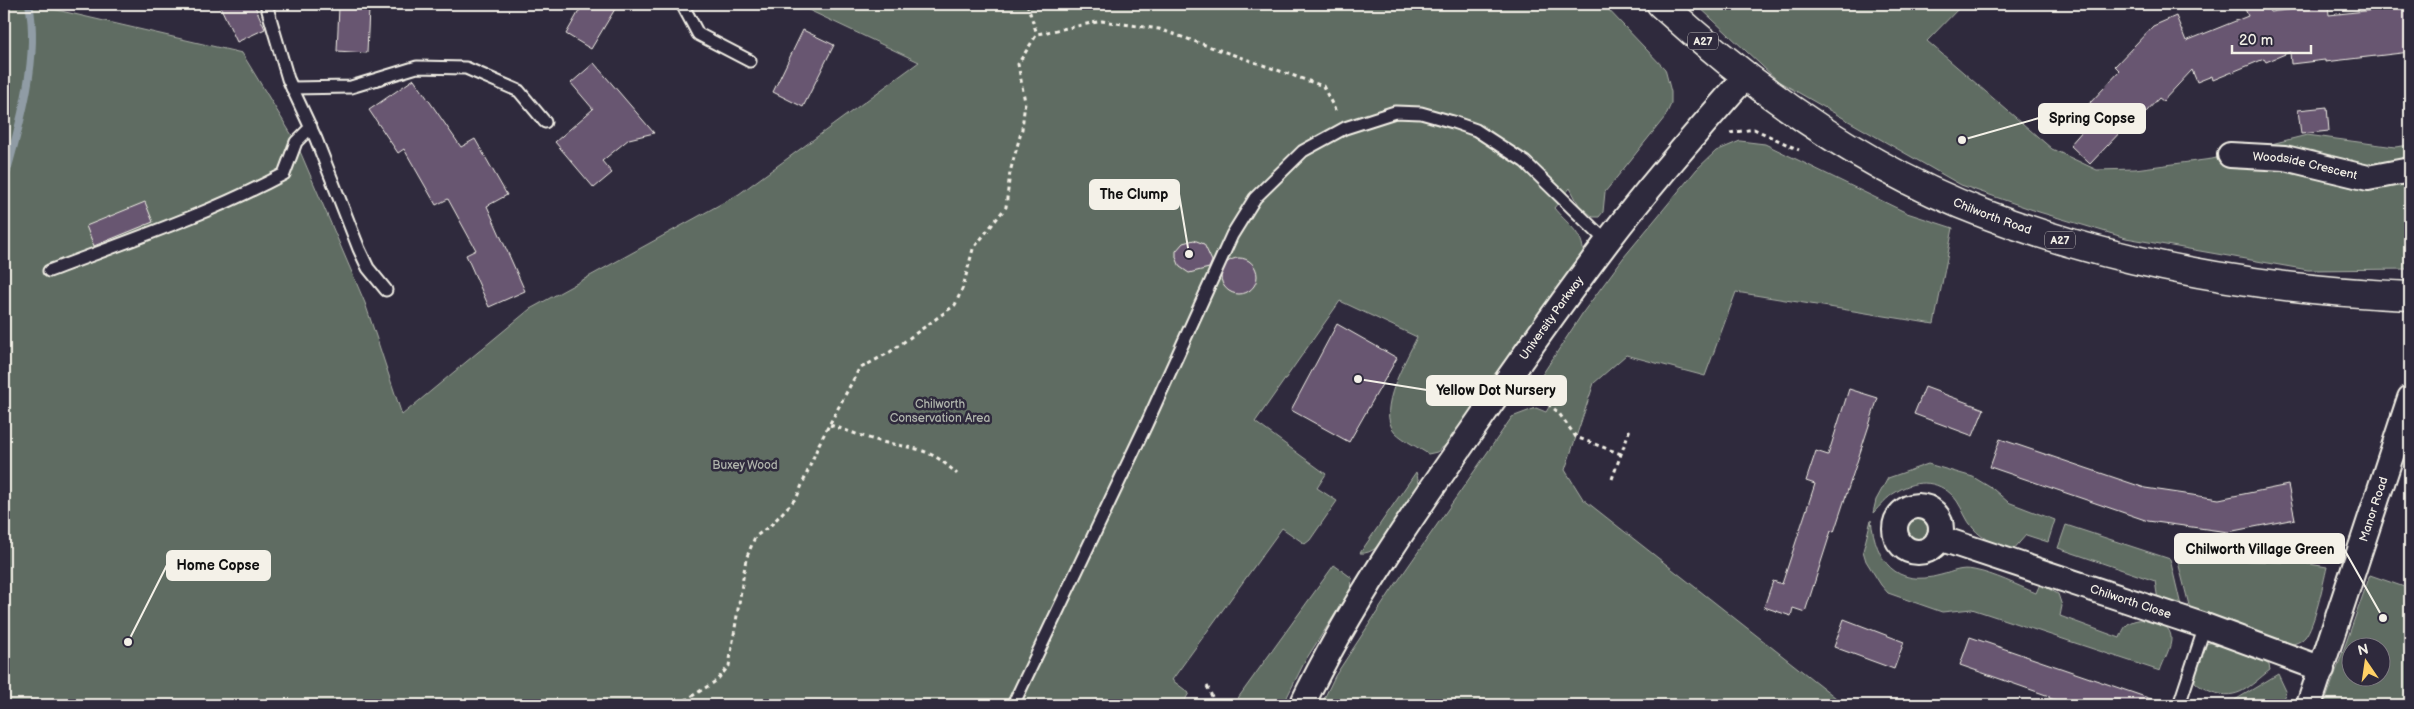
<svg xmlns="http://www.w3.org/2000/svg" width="2414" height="709" font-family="'Balsamiq Sans',sans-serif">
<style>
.green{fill:#5e6c62;stroke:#a9aea5;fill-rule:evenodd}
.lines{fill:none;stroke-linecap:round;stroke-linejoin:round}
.stream{stroke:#909ca5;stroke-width:8}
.building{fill:#685771;stroke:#f4f1e8}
.service-casing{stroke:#f4f1e8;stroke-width:15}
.minor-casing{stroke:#f4f1e8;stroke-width:28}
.primary-casing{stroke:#f4f1e8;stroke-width:31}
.path{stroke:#f4f1e8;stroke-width:3;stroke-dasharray:4 4;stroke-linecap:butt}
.service{stroke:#2f2a3d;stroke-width:11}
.minor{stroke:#2f2a3d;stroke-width:24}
.primary{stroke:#2f2a3d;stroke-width:28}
.labels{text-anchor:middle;stroke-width:5;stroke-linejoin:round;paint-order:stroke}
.shield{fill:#2f2a3d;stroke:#b9b5b5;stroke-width:1}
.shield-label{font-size:11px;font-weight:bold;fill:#f4f1e8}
.street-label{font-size:12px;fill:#f4f1e8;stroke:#2f2a3d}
.park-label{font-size:12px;fill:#b0b5ac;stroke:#2f2a3d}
.leader{fill:none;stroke:#f4f1e8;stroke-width:2}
.callout-dot{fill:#f4f1e8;stroke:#2f2a3d;stroke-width:2}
.callout{fill:#f4f1e8;stroke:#f4f1e8;stroke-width:2}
.callout-label{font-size:14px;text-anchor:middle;font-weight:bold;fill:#111}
</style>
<rect width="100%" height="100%" fill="#2f2a3d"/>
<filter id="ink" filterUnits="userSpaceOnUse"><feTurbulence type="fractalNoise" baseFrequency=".02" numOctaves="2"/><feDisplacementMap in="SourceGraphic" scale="10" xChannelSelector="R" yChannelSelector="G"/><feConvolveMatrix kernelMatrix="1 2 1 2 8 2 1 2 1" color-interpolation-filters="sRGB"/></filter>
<g filter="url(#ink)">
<g class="green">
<path d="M4 4H31L242 53 296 142 365 303 402 415 530 309 739 194 919 62 796 4H1603L1665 69 1671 92V104L1665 117 1605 192 1603 212 1599 217H1593L1579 205 1570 188 1554 208C1565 222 1585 234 1583 254L1489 384 1454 438 1437 452 1428 454C1418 447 1404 441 1395 432 1375 411 1407 359 1417 337L1340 301 1255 422 1326 474 1317 488 1337 501 1310 540 1305 544 1282 528 1172 680 1189 693 1185 700 1193 705H4Z"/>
<path d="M1696 4H1963L1927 41 2052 149 2097 170 2135 169 2212 159 2307 135 2395 147 2410 145V269L2308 270 2126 238 2039 212 1961 185 1778 81Z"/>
<path d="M1740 141 1765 144 1907 213 1953 228 1934 324 1736 292 1705 376 1626 355 1594 383 1565 470 1583 499 1845 705H1321L1335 676 1391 591 1512 417 1536 408 1546 412 1554 399 1540 378 1584 311 1624 257 1697 169 1716 151Z"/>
<path d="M1928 464 1973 477 1993 489 2008 502 2055 520 2048 542 2026 535 2013 550C2000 548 1982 539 1973 528 1966 520 1963 510 1957 501 1942 480 1917 478 1896 492 1887 497 1880 506 1873 513L1876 500 1888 478Z"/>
<path d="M1416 472 1420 486C1409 503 1383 557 1360 553Z"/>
<circle cx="1919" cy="529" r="14"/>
<path d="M1871 520C1876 561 1895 588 1941 575 1953 572 1961 567 1974 570 1995 574 2016 585 2036 593L2040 584 2058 594 2062 606 2060 616 2120 638C2122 633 2124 627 2128 624 2139 615 2170 620 2171 637 2172 647 2163 661 2160 671L1972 609 1942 612 1888 593 1881 585 1866 561 1863 551Z"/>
<path d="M2066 525 2170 559 2182 610 2159 607 2155 581 2058 548Z"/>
<path d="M2177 558 2304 563 2327 567C2323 584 2315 625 2305 637 2301 642 2294 644 2288 645L2192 617Z"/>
<path d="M1334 565 1352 578 1351 589 1305 661 1283 705H1233Z"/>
<path d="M2370 575 2410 589V705H2324ZM2352 646H2382V676H2352Z"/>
<path d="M2214 642 2258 658 2269 665 2270 670C2249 686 2239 701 2212 692 2205 689 2200 687 2195 682 2195 668 2198 655 2205 644Z"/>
<path d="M2278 674 2286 691 2281 705H2235V700Z"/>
</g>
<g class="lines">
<path class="stream" d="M4 181C19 128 40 58 29 4"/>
</g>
<g class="building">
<path d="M219 4H254L265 29 237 42Z"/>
<path d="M583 4H618L591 49 566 34Z"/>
<path d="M2243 4H2266L2270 12 2328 5 2329 15 2410 6V52L2325 62V60L2291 64 2290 52 2266 62 2264 59 2213 80 2212 76 2197 82 2192 70 2163 101 2159 98 2146 112 2142 109 2090 164 2070 145 2084 129 2074 120 2120 71 2115 66 2153 26 2176 16 2186 41 2248 16Z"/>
<path d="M339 7 369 9 367 53 337 51Z"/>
<path d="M803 30 834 45 803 107 773 92Z"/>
<path d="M594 63 654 133 629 139 602 161 612 173 594 188 555 142 593 109 571 83Z"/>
<path d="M414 79 461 147 475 139 507 195 487 206 525 291 489 307 466 255 476 250 448 199 436 205 404 149 398 153 369 110Z"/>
<path d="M2327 107 2329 131 2301 134 2298 110Z"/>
<path d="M145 202 153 222 94 246 86 226Z"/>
<path d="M1194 240 1204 244 1212 261 1209 268 1189 273 1180 267 1176 257V251L1183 243Z"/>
<circle cx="1239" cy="276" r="18"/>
<path d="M1337 324 1397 358 1349 442 1291 410Z"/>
<path d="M1925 387 1984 409 1973 436 1914 414Z"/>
<path d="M1849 389 1878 398 1834 532 1831 531 1805 612 1793 608 1791 616 1764 607 1773 581 1782 584 1815 484 1806 481 1816 451 1828 455Z"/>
<path d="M2000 439 2145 488 2219 499 2288 485 2295 519 2228 532 2148 521 1990 467Z"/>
<path d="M1844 619 1904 642 1894 669 1834 647Z"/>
<path d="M1970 637 2160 702 2159 705H2071L2049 698V696L1960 665Z"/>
</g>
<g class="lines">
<g class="service-casing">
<g id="service">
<path d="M266 4 288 79 316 139 359 249 368 268 386 290"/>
<path d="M682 4 698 34 750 61"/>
<path d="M292 88 351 87 417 67 466 68 519 91 545 122"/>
<path d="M49 271C128 241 209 214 284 174L296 142 311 127"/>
<path d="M1013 705 1146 425 1232 235 1255 198 1303 151 1345 128 1395 112 1421 113 1453 122 1476 130 1525 162 1607 242"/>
<path d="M2179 705 2205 626"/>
</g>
</g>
<g class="minor-casing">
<g id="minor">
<path id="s1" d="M2230 155 2285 158 2368 178 2410 170"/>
<circle cx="1918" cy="529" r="23"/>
<path id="s2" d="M1939 538 2205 626 2322 669"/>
<path id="s3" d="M1302 705C1350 605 1414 513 1478 422 1520 361 1563 300 1607 242 1651 184 1699 129 1747 75"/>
<path id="s4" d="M2309 705 2410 398"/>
</g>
</g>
<g class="primary-casing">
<g id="primary">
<path id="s5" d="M1661 4C1755 90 1866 169 1985 214 2121 266 2266 290 2410 296"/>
</g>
</g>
<g class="path">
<path d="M1027 4 1037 34"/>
<path d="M1730 133 1754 129 1799 150"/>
<path d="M1529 389 1558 412 1576 437 1621 454"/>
<path d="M830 425C849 431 868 439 887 443 920 449 932 450 957 474"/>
<path d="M1612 479 1630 429"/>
<path d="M1207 686 1216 705"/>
<path d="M678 705 716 681 729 666 746 559 755 537 772 524 797 497 819 444 859 369 890 352 955 305 963 287 973 249 1006 207 1010 172 1022 129 1025 102 1018 64 1037 34 1102 21 1159 29 1323 86 1336 112"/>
</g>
<use href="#service" class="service"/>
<use href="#minor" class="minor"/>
<use href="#primary" class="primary"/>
</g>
</g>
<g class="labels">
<g class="shield">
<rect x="1688" y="32.5" width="30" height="17" rx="4"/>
<rect x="2045" y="231.5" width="30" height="17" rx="4"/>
</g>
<g class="shield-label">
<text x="1703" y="45">A27</text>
<text x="2060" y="244">A27</text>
</g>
<g class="street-label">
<text dy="4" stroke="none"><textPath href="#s1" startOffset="76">Woodside Crescent</textPath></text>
<text dy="4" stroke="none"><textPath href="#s5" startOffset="396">Chilworth Road</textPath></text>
<text dy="4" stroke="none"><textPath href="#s3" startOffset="461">University Parkway</textPath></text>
<text dy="4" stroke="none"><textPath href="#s4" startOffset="206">Manor Road</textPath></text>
<text dy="4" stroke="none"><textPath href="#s2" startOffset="202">Chilworth Close</textPath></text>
</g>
<g class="park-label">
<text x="940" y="408">Chilworth<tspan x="940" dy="14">Conservation Area</tspan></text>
<text x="745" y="469">Buxey Wood</text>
</g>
</g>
<path class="leader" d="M1962 140L2039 118M1189 254L1179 194M1358 379L1427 390M2383 618L2344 549M128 642L167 565"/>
<g class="callout-dot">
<circle cx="1962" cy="140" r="5"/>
<circle cx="1189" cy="254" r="5"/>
<circle cx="1358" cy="379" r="5"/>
<circle cx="2383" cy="618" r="5"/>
<circle cx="128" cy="642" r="5"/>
</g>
<g class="callout">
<rect x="2039" y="104" width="106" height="29" rx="5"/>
<rect x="1090" y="180" width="89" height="29" rx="5"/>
<rect x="1427" y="376" width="139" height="29" rx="5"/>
<rect x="2175" y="534" width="169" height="29" rx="5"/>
<rect x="167" y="551" width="103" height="29" rx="5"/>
</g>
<g class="callout-label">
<text x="2092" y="123">Spring Copse</text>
<text x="1134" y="199">The Clump</text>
<text x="1496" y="395">Yellow Dot Nursery</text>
<text x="2260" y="554">Chilworth Village Green</text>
<text x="218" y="570">Home Copse</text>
</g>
<rect width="2414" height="709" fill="none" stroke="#2f2a3d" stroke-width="20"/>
<rect x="10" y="10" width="2394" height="689" fill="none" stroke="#f4f1e8" stroke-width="2" filter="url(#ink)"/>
<g transform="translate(2366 662) rotate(347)"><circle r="24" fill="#2f2a3d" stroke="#7e7a81"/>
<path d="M0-4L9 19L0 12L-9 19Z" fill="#ffd166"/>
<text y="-8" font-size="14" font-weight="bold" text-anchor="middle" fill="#f4f1e8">N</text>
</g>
<path d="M2232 45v8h79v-8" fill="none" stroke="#f4f1e8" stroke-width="2.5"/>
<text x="2239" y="45" font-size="15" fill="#f4f1e8" stroke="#2f2a3d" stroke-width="4" paint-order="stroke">20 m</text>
</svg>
